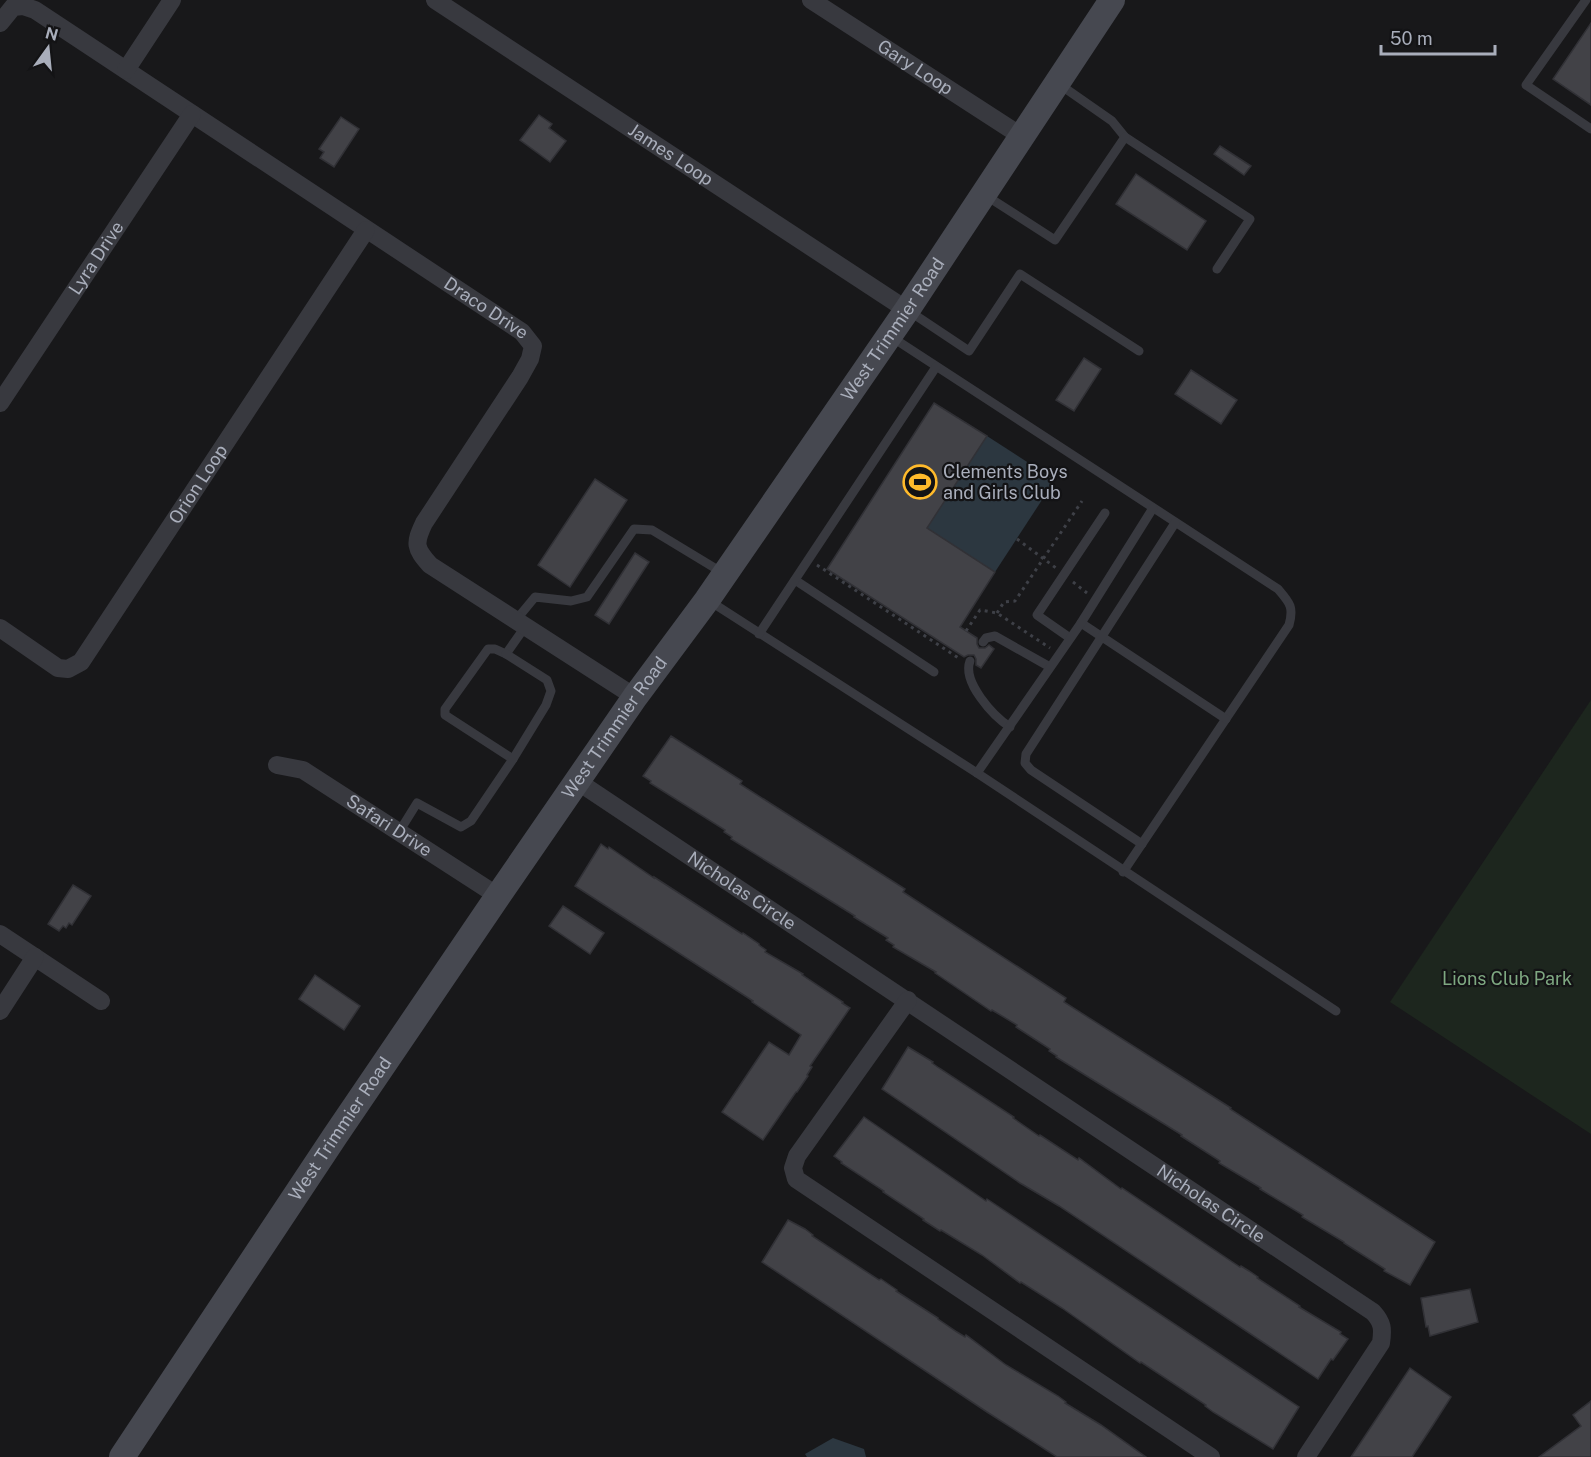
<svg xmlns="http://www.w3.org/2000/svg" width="1591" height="1457" font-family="'Public Sans',sans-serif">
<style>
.green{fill:#1d261e}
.water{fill:#2c3740}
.building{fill:#424247;stroke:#313136;stroke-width:1.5}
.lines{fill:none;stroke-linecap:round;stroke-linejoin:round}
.path{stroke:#3e4047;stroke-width:3;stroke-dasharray:3 4.5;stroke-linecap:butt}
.lane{stroke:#38393f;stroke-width:9}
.street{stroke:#38393f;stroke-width:18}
.secondary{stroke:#464850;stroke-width:26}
.labels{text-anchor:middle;stroke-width:4.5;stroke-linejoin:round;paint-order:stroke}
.street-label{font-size:18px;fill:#a9aebb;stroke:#131315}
.poi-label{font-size:18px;fill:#a9aebb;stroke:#131315;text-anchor:start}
.park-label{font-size:18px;fill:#7ea881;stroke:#131315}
</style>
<rect width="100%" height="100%" fill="#18181a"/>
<path class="green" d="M1591 700V1134L1390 1002Z"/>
<g class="water">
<path d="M987 436 1055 480 995 572 927 528Z"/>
<path d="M833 1438 864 1449 866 1457H807L805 1454Z"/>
</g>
<g class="building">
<path d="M1591 23V105L1553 79Z"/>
<path d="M539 115 552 124 549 128 566 141 550 162 520 140Z"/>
<path d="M341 117 359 129 334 167 320 158 324 152 319 149Z"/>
<path d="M1220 146 1251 166 1244 175 1214 154Z"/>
<path d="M1136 174 1206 221 1187 250 1116 204Z"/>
<path d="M1084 358 1101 369 1074 411 1056 400Z"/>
<path d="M1191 370 1237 400 1221 424 1175 394Z"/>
<path d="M934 403 987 436 927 528 995 572 960 627 977 638V644L979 648H985L989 645 994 649 981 668 976 665V659L974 655H968L964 657 827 569Z"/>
<path d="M595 479 627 500 570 587 538 565Z"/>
<path d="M635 553 649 562 609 624 595 615Z"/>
<path d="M671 736 742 781 740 784 905 889 903 892 1066 998 1064 1002 1231 1108 1230 1109 1435 1242 1410 1285 1384 1271 1385 1269 1344 1243V1242L1302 1217 1303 1215 1260 1189 1261 1188 1219 1163 1220 1161 1181 1136 1182 1135 1056 1057 1057 1056 1049 1051 1050 1049 1016 1027 1017 1025 992 1010 991 1011 935 973 936 972 893 947 894 945 886 940 888 938 854 917 855 916 731 839 732 837 724 832 725 830 650 783 651 781 643 776Z"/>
<path d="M601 844 608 849 609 847 654 878V877L742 934 743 933 759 944V945L766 950 765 952 803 974 802 975 843 1002 842 1003 850 1008 810 1066 812 1067 807 1075 808 1076 797 1092H796L763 1140 722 1112 769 1042 789 1055 801 1035 752 1002 753 1001 575 886Z"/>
<path d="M73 885 91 896 72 925 69 923 66 928 63 926 59 931 48 924Z"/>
<path d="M563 906 604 933 590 954 549 926Z"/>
<path d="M315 975 360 1006 344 1030 299 999Z"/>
<path d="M908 1047 933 1062 932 1063 939 1068 1014 1117 1013 1118 1039 1136 1040 1135 1078 1160 1079 1158 1121 1189 1122 1188 1240 1267 1241 1266 1249 1271 1258 1277 1257 1278 1300 1306 1299 1307 1341 1332 1340 1334 1348 1339 1333 1360 1331 1359 1318 1379 1059 1206 1020 1183 882 1089Z"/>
<path d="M864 1117 986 1201 987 1199 1299 1407 1273 1449 1213 1412 1205 1406 1206 1405 1141 1362 1140 1363 1062 1308 1021 1282 1020 1283 982 1255 941 1230 940 1231 923 1220 924 1219 883 1192 884 1191 841 1163 842 1162 834 1156Z"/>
<path d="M788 1220 805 1229 813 1235 812 1236 879 1280 881 1279 897 1290 896 1291 938 1318V1319L957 1332 965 1337 966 1335 1006 1365 1058 1396 1066 1402 1065 1403 1101 1425 1146 1457H1057L987 1412 762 1262Z"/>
<path d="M1470 1289 1478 1322 1430 1336 1428 1326 1426 1327 1421 1298Z"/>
<path d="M1410 1368 1451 1397 1433 1425 1412 1457H1351Z"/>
<path d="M1591 1401V1457H1539L1581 1426 1573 1415Z"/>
</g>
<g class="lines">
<g class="path">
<path d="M1017 539 1056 568"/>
<path d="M817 565 960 659"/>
<path d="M1073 582 1087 593"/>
<path d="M997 613 1004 602 1015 601 1082 501"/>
<path d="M966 631 980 610 997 613 1050 648"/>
</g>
<g class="lane">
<path d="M1586 0 1526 85 1591 129"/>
<path d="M1059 84 1112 121 1125 137 1250 219 1217 269"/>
<path d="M985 195 1055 240 1125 137"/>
<path d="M909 311 969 351 1020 274 1139 351"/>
<path d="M890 336 1278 589C1290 603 1294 607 1289 625L1123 872"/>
<path d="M795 580 934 672"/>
<path d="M708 600 977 773 1336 1011"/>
<path d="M516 620 535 597 571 601 587 597 634 529 652 530 723 573"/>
<path d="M1081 623 1226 719"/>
<path d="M759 634 936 367"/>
<path d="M1070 638 1037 615 1105 513"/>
<path d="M983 642 986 638 995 636 1050 667"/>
<path d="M970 661C962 682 993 716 1010 727"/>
<path d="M513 759 445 715V709L488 649H495L506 654 525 627"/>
<path d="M977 773 1081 623 1153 508"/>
<path d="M399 832 417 803 461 827 471 821 513 759 546 705 551 691 547 680 506 654"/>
<path d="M1142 844 1031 770 1025 763 1026 754 1175 523"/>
</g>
<g class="street">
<path id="s1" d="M435 0 907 310"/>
<path id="s2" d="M811 0 1021 136"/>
<path id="s3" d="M0 23 13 7 23 6 35 10 522 332 533 346 530 359 520 377 424 523C414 544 415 548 430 565L635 697"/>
<path d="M126 70 172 0"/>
<path id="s4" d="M0 403 192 114"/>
<path id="s5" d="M0 628 58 668 68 669 81 662 366 230"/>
<path id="s6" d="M277 765 303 770 498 896"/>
<path id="s7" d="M577 781 1373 1312C1383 1323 1383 1329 1381 1343L1306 1457"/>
<path d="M0 934 101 1001"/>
<path d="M908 1000 797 1156 793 1168 796 1179 1211 1457"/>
<path d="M0 1011 35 957"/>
</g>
<path class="secondary" id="s8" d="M122 1457 335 1136 498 896 635 697 707 600 907 310 1112 0"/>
</g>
<defs>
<g id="stadium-ring" transform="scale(1.725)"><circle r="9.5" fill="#131315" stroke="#ffba2b" stroke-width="1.5"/><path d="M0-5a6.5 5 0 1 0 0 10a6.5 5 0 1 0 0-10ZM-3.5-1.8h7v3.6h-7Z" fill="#ffba2b"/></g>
</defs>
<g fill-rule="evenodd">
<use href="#stadium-ring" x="920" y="482"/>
</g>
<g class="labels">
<g class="street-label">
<text dy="6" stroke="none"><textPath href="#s2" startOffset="124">Gary Loop</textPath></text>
<text dy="6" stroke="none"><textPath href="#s1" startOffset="282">James Loop</textPath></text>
<text dy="6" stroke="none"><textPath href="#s4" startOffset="174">Lyra Drive</textPath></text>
<text dy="6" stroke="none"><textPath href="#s3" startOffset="584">Draco Drive</textPath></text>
<text dy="6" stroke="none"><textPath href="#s8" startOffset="1366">West Trimmier Road</textPath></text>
<text dy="6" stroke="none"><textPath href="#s5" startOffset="308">Orion Loop</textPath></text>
<text dy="6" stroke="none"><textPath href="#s8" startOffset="880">West Trimmier Road</textPath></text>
<text dy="6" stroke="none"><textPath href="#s6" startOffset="129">Safari Drive</textPath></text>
<text dy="6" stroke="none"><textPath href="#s7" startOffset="198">Nicholas Circle</textPath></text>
<text dy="6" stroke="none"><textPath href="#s8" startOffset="394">West Trimmier Road</textPath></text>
<text dy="6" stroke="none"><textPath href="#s7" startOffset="762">Nicholas Circle</textPath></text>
</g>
<g class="poi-label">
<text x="943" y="478">Clements Boys<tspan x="943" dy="21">and Girls Club</tspan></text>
</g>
<g class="park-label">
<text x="1507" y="985">Lions Club Park</text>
</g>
</g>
<g transform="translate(48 48) rotate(15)" stroke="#131315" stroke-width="4.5" paint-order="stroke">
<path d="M0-4.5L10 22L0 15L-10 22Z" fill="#a9aebb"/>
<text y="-9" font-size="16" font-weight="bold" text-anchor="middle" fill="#a9aebb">N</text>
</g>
<path d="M1381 45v9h114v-9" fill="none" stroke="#a9aebb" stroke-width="3"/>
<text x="1390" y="45" font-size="18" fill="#a9aebb" stroke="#131315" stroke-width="4.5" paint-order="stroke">50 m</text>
</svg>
